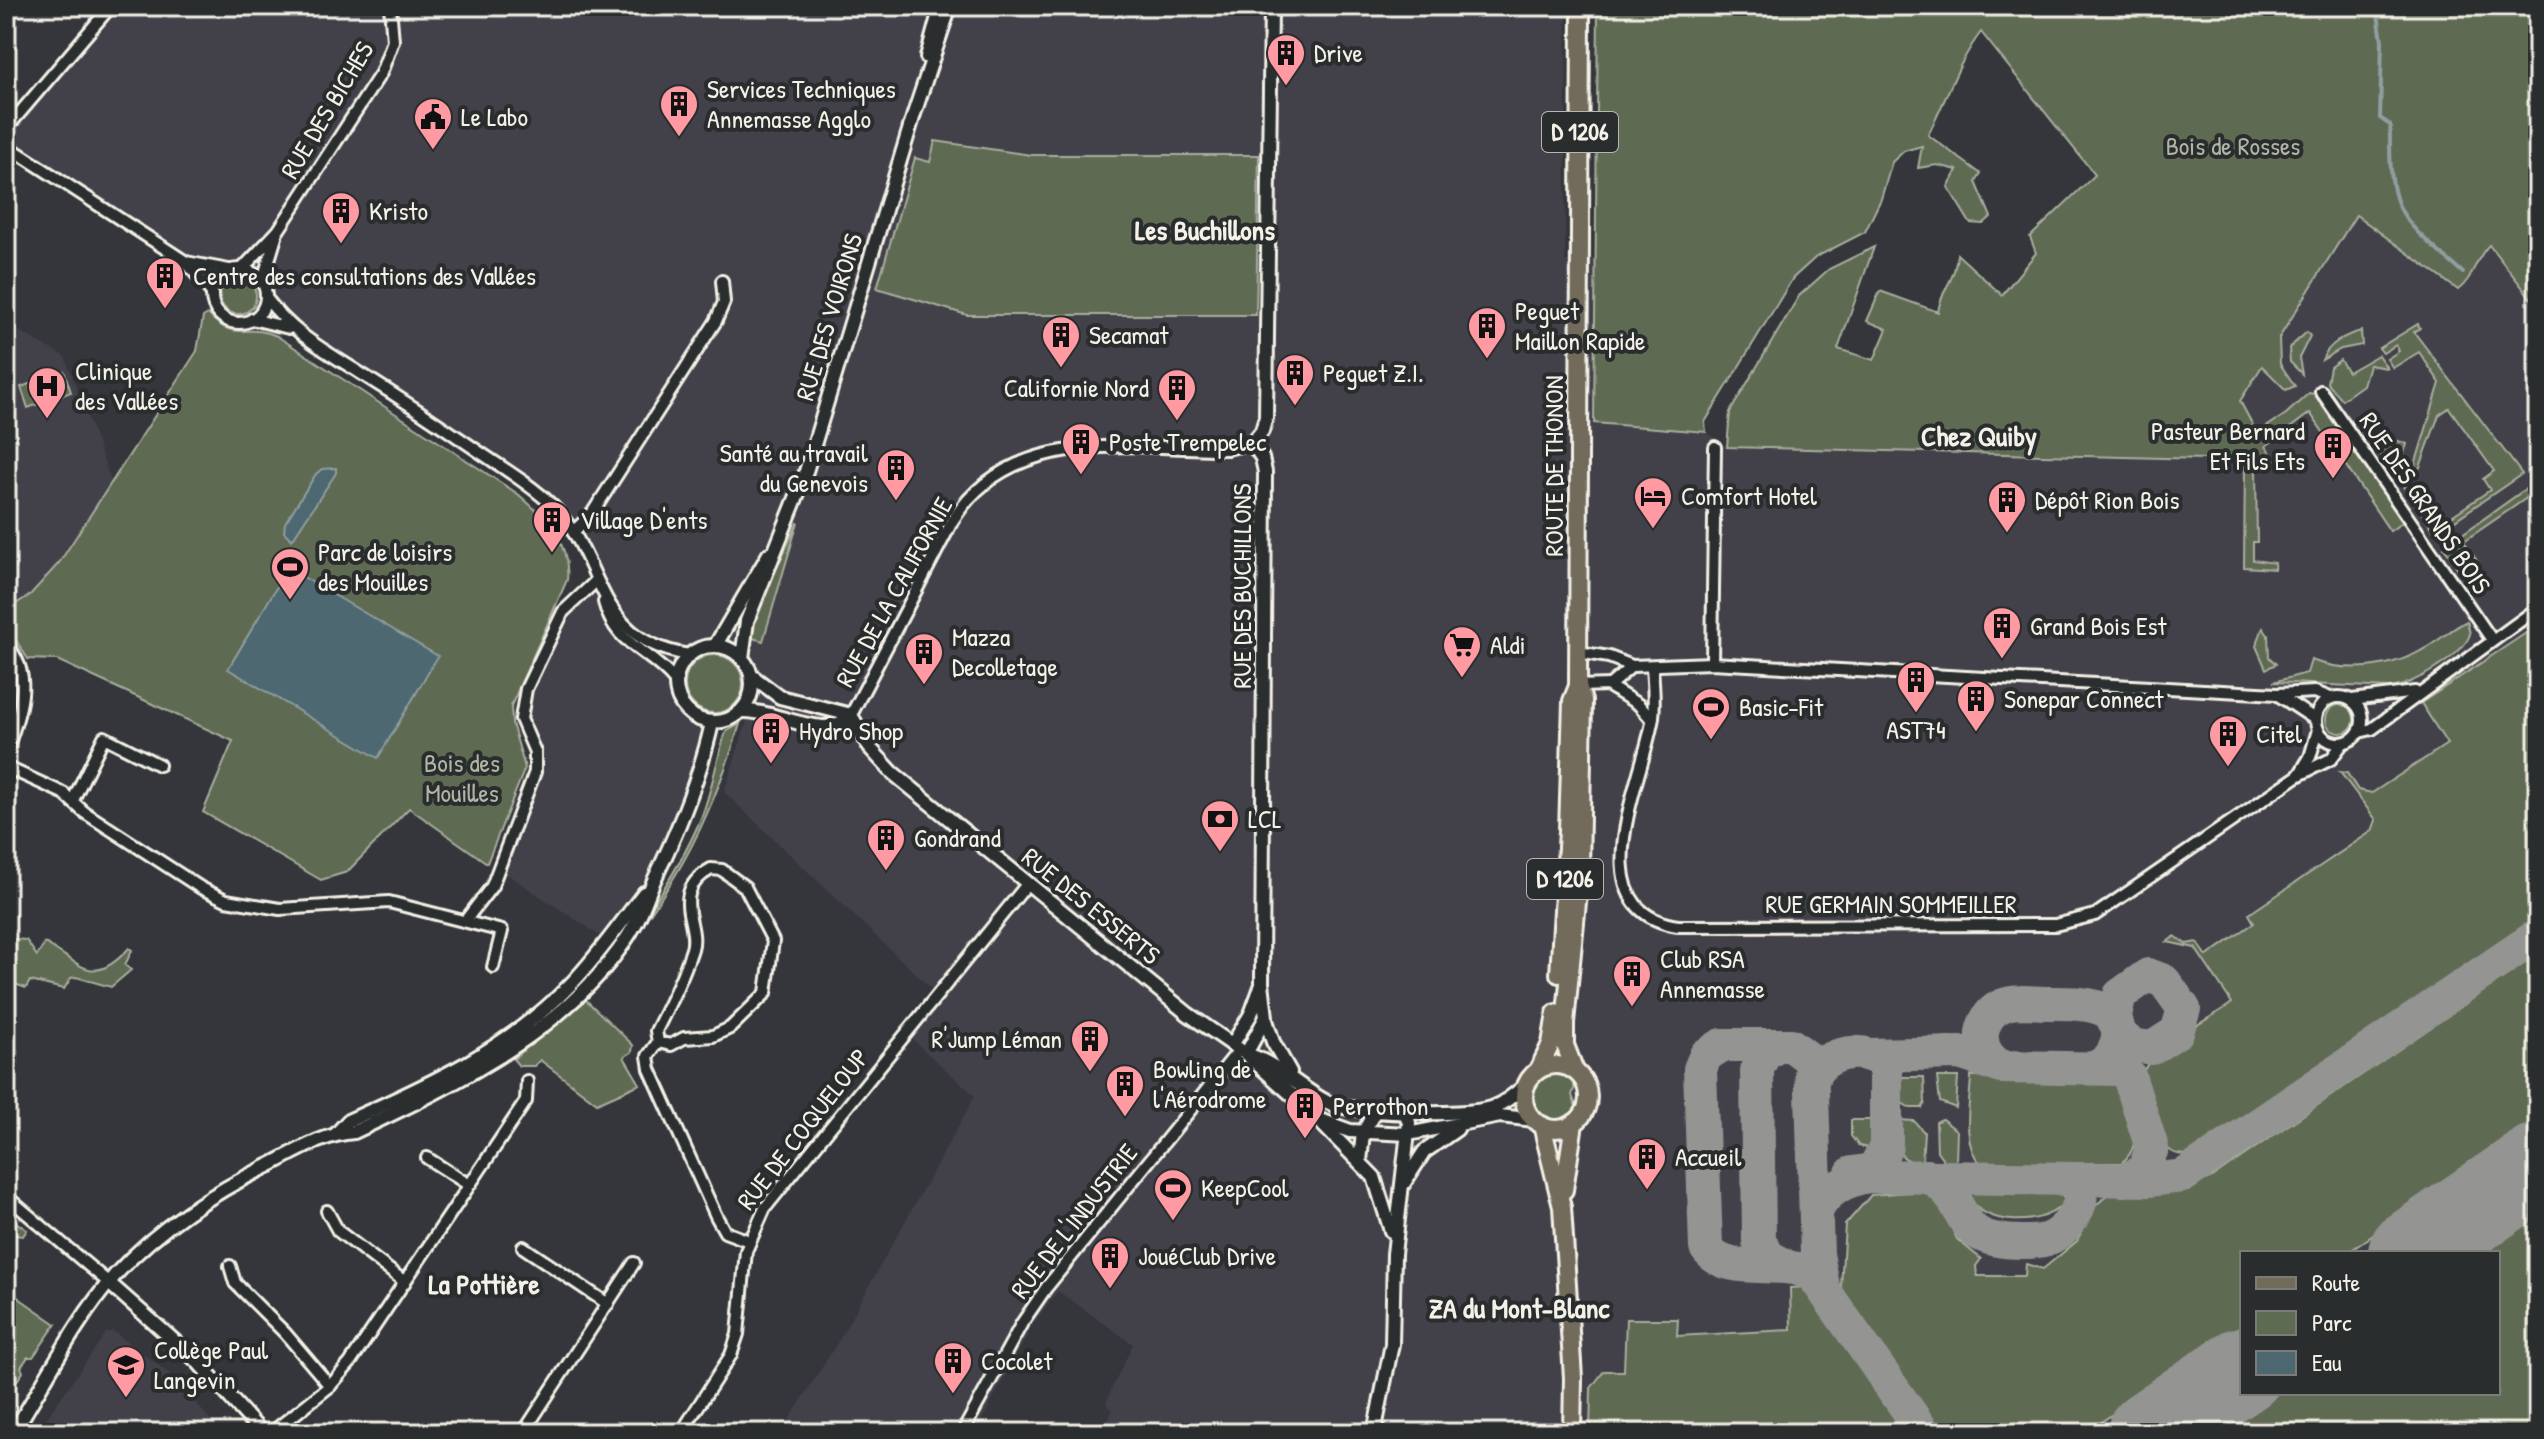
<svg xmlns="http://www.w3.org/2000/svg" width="2544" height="1439" font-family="'Patrick Hand',sans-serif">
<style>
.built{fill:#42414a;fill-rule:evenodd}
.green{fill:#5e6b53;stroke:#a9ae9e;stroke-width:2}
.water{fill:#4d6771;stroke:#909ea1;stroke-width:2}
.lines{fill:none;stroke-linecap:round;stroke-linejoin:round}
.stream{stroke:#909ea1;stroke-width:4}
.taxiway{stroke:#949492;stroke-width:34}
.runway{stroke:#949492;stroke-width:86}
.minor-casing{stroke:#f4f1e8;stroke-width:16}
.tertiary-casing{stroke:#f4f1e8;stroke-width:18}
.primary-casing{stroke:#f4f1e8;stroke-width:22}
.minor{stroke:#2a2d2e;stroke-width:10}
.tertiary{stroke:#2a2d2e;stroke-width:12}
.primary{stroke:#726b5a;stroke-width:16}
.labels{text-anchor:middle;stroke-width:8;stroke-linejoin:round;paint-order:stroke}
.shield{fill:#2a2d2e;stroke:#b7b6b0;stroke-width:2}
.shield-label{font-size:24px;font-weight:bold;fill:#f4f1e8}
.poi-label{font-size:26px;fill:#f4f1e8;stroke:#2a2d2e;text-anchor:start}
.street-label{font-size:26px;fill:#f4f1e8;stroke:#2a2d2e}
.park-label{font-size:26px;fill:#b0b5a5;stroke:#2a2d2e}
.neighbourhood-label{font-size:28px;font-weight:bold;fill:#f4f1e8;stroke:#2a2d2e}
</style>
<rect width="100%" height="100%" fill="#35363b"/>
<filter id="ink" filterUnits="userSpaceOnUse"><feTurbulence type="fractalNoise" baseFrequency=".0125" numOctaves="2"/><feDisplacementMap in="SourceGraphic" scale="16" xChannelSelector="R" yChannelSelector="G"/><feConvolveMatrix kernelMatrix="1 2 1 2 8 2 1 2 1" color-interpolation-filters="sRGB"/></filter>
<g filter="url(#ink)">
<g class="built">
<path d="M111 6H1567L1565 262 1597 258 1594 423 1706 432 1727 447 2245 460 2266 450 2240 401 2356 214 2458 290 2468 282 2476 259 2489 245 2538 307V1316L2498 1253H2242V1393H2428L2371 1433H1102L1113 1410 1106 1404 1111 1390 1133 1344 1058 1291 1034 1322 975 1433H781L839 1340 975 1096 905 1033 937 994 724 792 748 718 711 730 651 889 614 945 499 869 535 773 520 710 563 612 596 581 554 507 397 396 6 145V129ZM936 141 1031 155 877 287 915 158 930 162Z"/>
<path d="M6 324 65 357 112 483 51 573 30 595 6 610Z"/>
<path d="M113 1331 175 1378 221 1433H53L46 1419 106 1333Z"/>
</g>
<g class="green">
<path d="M1598 6H2538V307L2489 245C2475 259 2473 279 2458 290L2356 215 2279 338 2280 364 2295 386 2286 390 2262 366 2240 401 2257 433 2286 414 2309 393 2314 394 2403 522 2390 531 2310 413 2266 446 2275 460 2267 466H2256L2257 542H2253V560L2275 563 2274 569 2244 567 2245 460 1727 447 1730 412 1799 296 1829 269 1874 247 1838 349 1874 360 1887 329 1867 321 1880 291 1938 312C1942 285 1954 286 1957 254L2002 295 2036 253 2030 237 2095 175 1981 32C1958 62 1946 100 1928 135L1981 174 1976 182 1991 217 1983 224 1970 223 1948 187 1957 170 1937 165 1918 168 1922 146 1904 151 1892 162 1881 199 1865 232 1816 257 1793 278 1705 422 1706 432 1594 423Z"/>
<path d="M935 141 1031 155H1259L1256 315H967L877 288 915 158 930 162Z"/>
<circle cx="238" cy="296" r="18"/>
<path d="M208 314C235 344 248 322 277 336L518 494C545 517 571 542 567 580L511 706 512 723 525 768 487 863 409 808 347 872 321 880 203 812 233 741 57 660 28 659 6 625V610L30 595 59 563 197 351 203 317Z"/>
<path d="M2418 324 2420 328 2414 332 2522 474 2436 533 2416 505H2426L2440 524 2490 490 2483 479 2494 471 2449 408 2439 415 2420 467 2404 488 2401 483 2415 465 2440 383 2419 352 2393 368 2387 359 2399 351 2396 345 2383 353 2379 348Z"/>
<path d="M2361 331 2362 345 2341 349 2322 360C2328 344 2345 335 2361 331Z"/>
<path d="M2307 332 2310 336 2299 358 2302 374 2290 362 2289 348Z"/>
<path d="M2378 355 2387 368 2369 365 2363 385 2342 400 2327 383 2330 367 2340 360 2348 372Z"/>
<path d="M64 371 71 392 28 408 21 387Z"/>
<path d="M2392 439 2407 444 2401 463 2392 470 2377 450Z"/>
<path d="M2527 488 2531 495 2464 541 2479 564 2462 575 2444 547Z"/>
<path d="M798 522 763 641 749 637 753 620Z"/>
<path d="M2467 621 2470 634C2464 655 2411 687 2389 688L2273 682 2307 673 2311 660C2349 674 2395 668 2429 646 2442 638 2453 628 2467 621Z"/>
<path d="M2538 625V917L2208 1146C2170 1169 2160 1143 2150 1111 2146 1098 2138 1083 2144 1070 2156 1045 2209 1020 2232 1003L2195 948 2167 942 2175 936 2186 944 2197 942 2207 956 2254 923 2249 914 2372 831 2376 820 2340 772 2347 773 2358 790 2372 793 2447 744 2421 703Z"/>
<path d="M2263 628 2268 635 2269 657 2276 664 2266 669 2256 646Z"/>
<circle cx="714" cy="684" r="29"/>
<circle cx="2340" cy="719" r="14"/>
<path d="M740 724C704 841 664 906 583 997 628 941 673 885 701 818 712 791 717 756 726 732Z"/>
<path d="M13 939 26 940 37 956 45 943C83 966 94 987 129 948L132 950 125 965 131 970 111 987 76 977 71 978 64 989 30 981 26 988 6 981V947Z"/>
<path d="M2538 954V1122L2347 1253H2242V1325L2085 1433H1941L1841 1287 1845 1225 1871 1195 1923 1191 1938 1199 1957 1239 1981 1259 1976 1266 1977 1276H2025L2026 1264 2043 1269 2077 1241 2096 1205 2109 1194 2175 1193 2214 1176Z"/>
<path d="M586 1000 633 1045 632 1052 624 1057 640 1084 597 1103 540 1060 534 1066H519L513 1059Z"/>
<path d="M6 1040 16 1048C19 1064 19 1076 6 1085Z"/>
<path d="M1555 1072 1568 1076 1576 1083 1572 1095 1577 1109C1566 1122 1554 1124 1540 1116L1531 1097 1540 1078Z"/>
<path d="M2105 1075C2130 1091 2150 1143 2121 1163H1980C1961 1143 1970 1103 1971 1076Z"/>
<path d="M1896 1077H1924L1925 1103 1922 1108H1910L1899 1101Z"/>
<path d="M1937 1077H1958L1956 1108 1940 1102Z"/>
<path d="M1942 1119 1957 1131 1956 1162H1945L1937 1151 1936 1122Z"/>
<path d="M1851 1120H1875L1872 1149 1859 1146 1851 1136Z"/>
<path d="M1899 1120 1914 1121 1924 1132 1922 1163C1897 1163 1890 1140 1899 1120Z"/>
<path d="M1973 1192 2061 1193 2065 1200C2051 1228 1976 1228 1970 1194Z"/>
<path d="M2538 1213V1433H2217L2276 1393H2498V1253H2480Z"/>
<path d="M6 1215 27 1230 23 1236 6 1234Z"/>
<path d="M1806 1287 1866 1372 1864 1375 1884 1405 1888 1403 1908 1433H1590L1591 1388 1604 1371H1624L1626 1319H1678L1677 1336 1791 1330 1790 1288Z"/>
<path d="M6 1289 56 1324 33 1357H28L21 1367 23 1372 6 1396Z"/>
</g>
<g class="water">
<path d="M336 468V473L292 540 284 532 285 523 316 474 322 469Z"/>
<path d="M288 568 438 656 378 758 228 669Z"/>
</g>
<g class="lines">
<path class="stream" d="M2367 6 2368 11 2378 14 2382 41 2380 118 2390 125C2389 215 2398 216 2463 273"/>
<g class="taxiway">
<path d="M2114 1021 2120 995 2148 975 2164 981 2184 1009 2177 1032 2152 1048 2132 1045 2118 1033 2123 1052"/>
<path d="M1781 1045 1765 1053 1757 1069 1759 1241 1768 1256 1784 1265"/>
<path d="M1868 1055 1960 1053 2002 1067 2119 1069 2129 1076 2152 1148 2144 1171 2124 1180"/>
<path d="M2002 1067C1989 1060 1980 1049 1982 1033 1984 1020 1992 1009 2004 1005 2016 1000 2034 1003 2047 1003 2074 1003 2130 1000 2116 1045 2113 1056 2106 1063 2096 1067"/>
<path d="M1814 1076C1824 1051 1871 1043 1886 1068V1147L1873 1170 1852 1173"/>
<path d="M1927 1176C1976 1201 1944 1241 2022 1242 2041 1242 2052 1241 2066 1226 2076 1215 2083 1202 2080 1187L2071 1179"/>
<path d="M1816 1213C1823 1191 1848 1179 1870 1176L2151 1180 2183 1176 2538 935"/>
<path d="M1823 1286 1817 1254 1811 1060 1791 1045H1722L1706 1055 1700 1069 1706 1248C1728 1279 1782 1256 1813 1275L1924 1433"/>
</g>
<g class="runway">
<path d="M2411 1253 2538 1166"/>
<path d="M2150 1433 2242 1370"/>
</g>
<g class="minor-casing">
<g id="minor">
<path d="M6 129 111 6"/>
<path d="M6 145 186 262 212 293"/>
<path d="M186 262 229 270"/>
<path d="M242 269 278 231 381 73 393 41 390 6"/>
<circle cx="239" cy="296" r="27"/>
<path d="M262 283 276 237"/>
<path d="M266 298C295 335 321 348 360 373 400 398 439 424 478 451 503 468 530 484 552 505 607 559 591 640 689 655"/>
<path d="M252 319 289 328"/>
<path d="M2321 391 2492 640"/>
<path d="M573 532 591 515 716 321 724 302 722 281"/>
<path d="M604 602C615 646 649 649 675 681"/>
<path d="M6 644C36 677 18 715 6 752"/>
<path d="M1578 652 1609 657 1632 666 1712 663 2277 694 2315 692 2330 698"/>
<path d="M1712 663 1715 447"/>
<path d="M1652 667C1653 683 1655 700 1653 717 1644 778 1576 910 1678 926L2055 925 2095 915 2299 775 2331 759 2343 743"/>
<path d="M1607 685 1639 705 1652 720"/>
<path d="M1578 686 1610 685 1632 666"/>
<path d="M2278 695 2316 720"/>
<circle cx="2339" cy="720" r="23"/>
<path d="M2352 700 2415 692"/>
<path d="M851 715 953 520C1012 425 1132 449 1227 449L1252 443"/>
<path d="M2359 732 2372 729 2538 608"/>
<path d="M6 767 63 793 84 812 201 888 226 900 280 909 389 902 502 931 493 967"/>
<path d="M2299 775 2310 757 2318 730"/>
<path d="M73 800 104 737 159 765"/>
<path d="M711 869 722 870 745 887 773 941 766 993 730 1028 713 1036 684 1038 671 1045 658 1042 656 1031C669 1005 683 977 692 949 700 924 668 893 711 869Z"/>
<path d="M465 921 492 886 535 772V752L521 719 526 689 563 612 596 581"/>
<path d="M658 1042 648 1056 650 1069 716 1216 725 1232 749 1241"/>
<path d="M427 1158 469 1185"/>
<path d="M6 1196 109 1283"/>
<path d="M327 1211 338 1231 405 1282"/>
<path d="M523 1247 608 1304"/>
<path d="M230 1266 235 1283 285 1333 330 1386"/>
<path d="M271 1433 330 1386 350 1363 526 1101 527 1081"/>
<path d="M523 1433 634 1263"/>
<path d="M681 1433 731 1355 738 1334 746 1251 765 1208 1028 883"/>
<path d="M962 1433 1022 1323 1046 1288 1239 1050"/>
</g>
</g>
<g class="tertiary-casing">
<g id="tertiary">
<path d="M927 57 941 6"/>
<circle cx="714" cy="684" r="38"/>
<path d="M715 646 769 554"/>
<path d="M742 658 747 621 804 478 914 114 950 6"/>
<path d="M752 676 780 697 851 715"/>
<path d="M742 711C776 709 830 745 851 715"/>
<path d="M851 715 870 748 893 773 1188 1014 1246 1054 1320 1120 1350 1131 1408 1134 1500 1116 1535 1120"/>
<path d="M1266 1020 1273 1042 1290 1072"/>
<path d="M1232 1045 1251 1014 1261 987"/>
<path d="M1246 1054 1266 1017 1262 983 1265 472 1262 458 1252 443 1262 431 1266 417 1271 6"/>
<path d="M1249 1055C1279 1065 1299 1088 1327 1102 1350 1114 1466 1117 1491 1108 1505 1103 1515 1094 1526 1085"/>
<path d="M1323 1125 1374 1177 1391 1231"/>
<path d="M337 1133 348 1121C428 1085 509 1049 571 984 598 956 620 924 644 893"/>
<path d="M1360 1161 1363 1133 1375 1111"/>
<path d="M1404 1183 1424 1152 1457 1129"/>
<path d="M109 1283 197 1361 262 1433"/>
<path d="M13 1433C45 1382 76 1319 116 1274 157 1229 215 1191 270 1165 297 1151 324 1134 354 1132 456 1084 581 1025 637 921 644 907 649 891 656 876 680 826 700 777 712 723"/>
<path d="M1374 1433 1392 1344 1394 1254 1409 1123 1405 1111"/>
</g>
</g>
<g class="primary-casing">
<g id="primary">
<path d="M1559 974 1568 831 1572 701 1578 686"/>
<circle cx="1556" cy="1097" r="32"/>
<path d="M1539 1069 1551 1044 1556 1013"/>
<path d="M1575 1071 1565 1045V1023L1580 872 1583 701 1578 686 1581 6"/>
<path d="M1542 1125 1562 1207 1573 1378 1572 1433"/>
<path d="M1564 1190 1574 1123"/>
</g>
</g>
<use href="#minor" class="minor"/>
<use href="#tertiary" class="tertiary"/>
<use href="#primary" class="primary"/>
</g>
</g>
<defs>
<g id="building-pin" transform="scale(2)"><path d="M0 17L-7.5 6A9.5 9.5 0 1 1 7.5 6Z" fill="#ff9aa2" stroke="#2a2d2e"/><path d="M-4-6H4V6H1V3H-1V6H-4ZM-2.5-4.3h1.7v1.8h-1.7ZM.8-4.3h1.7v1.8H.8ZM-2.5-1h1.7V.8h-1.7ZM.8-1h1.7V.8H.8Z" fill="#111"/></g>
<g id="civic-pin" transform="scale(2)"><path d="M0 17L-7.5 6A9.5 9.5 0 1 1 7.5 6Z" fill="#ff9aa2" stroke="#2a2d2e"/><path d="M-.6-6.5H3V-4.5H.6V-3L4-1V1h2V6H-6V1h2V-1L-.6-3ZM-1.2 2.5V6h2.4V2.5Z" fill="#111"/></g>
<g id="hospital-pin" transform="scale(2)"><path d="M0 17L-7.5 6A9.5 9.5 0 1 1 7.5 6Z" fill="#ff9aa2" stroke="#2a2d2e"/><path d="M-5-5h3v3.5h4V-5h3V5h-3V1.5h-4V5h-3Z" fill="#111"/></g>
<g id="hotel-pin" transform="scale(2)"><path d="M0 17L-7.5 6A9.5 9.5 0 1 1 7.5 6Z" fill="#ff9aa2" stroke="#2a2d2e"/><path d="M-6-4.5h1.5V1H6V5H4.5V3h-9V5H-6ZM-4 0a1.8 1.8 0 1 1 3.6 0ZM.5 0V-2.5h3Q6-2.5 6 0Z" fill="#111"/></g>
<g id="stadium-pin" transform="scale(2)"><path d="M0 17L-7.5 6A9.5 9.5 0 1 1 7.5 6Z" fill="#ff9aa2" stroke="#2a2d2e"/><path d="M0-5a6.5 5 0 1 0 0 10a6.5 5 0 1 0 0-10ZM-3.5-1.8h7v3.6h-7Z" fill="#111"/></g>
<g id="supermarket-pin" transform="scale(2)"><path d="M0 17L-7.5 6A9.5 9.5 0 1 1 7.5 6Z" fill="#ff9aa2" stroke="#2a2d2e"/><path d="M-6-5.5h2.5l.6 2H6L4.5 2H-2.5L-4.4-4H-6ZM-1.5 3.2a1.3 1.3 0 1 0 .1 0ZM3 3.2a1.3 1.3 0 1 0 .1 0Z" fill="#111"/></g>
<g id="bank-pin" transform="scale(2)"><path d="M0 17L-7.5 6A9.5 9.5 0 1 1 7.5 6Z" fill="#ff9aa2" stroke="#2a2d2e"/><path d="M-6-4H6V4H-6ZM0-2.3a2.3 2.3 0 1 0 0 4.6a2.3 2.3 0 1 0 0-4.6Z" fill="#111"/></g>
<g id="school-pin" transform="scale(2)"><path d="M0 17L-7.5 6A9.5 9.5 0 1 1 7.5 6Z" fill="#ff9aa2" stroke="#2a2d2e"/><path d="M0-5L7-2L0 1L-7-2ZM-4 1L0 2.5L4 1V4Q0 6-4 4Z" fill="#111"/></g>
</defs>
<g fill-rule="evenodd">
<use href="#building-pin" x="1286" y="53"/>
<use href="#building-pin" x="679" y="104"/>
<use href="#civic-pin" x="433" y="117"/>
<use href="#building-pin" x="341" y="211"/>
<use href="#building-pin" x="165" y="276"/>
<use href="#building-pin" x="1487" y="326"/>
<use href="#building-pin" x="1061" y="335"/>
<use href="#building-pin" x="1295" y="373"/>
<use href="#hospital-pin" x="47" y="386"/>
<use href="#building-pin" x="1177" y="388"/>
<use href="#building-pin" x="1081" y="442"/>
<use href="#building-pin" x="2333" y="446"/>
<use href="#building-pin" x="896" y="468"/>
<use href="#hotel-pin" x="1653" y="496"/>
<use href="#building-pin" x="2007" y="500"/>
<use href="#building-pin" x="552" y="520"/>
<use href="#stadium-pin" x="290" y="567"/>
<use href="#building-pin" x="2002" y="626"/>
<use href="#supermarket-pin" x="1462" y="645"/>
<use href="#building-pin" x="924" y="652"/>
<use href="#building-pin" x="1916" y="680"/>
<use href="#building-pin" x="1976" y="699"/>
<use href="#stadium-pin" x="1711" y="707"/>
<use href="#building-pin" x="771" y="731"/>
<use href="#building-pin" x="2228" y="734"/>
<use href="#bank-pin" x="1220" y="819"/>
<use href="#building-pin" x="886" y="838"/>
<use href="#building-pin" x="1632" y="974"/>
<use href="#building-pin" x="1090" y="1039"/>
<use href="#building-pin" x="1125" y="1084"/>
<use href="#building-pin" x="1305" y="1106"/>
<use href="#building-pin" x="1647" y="1157"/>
<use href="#stadium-pin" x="1173" y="1188"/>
<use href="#building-pin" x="1110" y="1256"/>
<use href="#building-pin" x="953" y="1361"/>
<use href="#school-pin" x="126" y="1365"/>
</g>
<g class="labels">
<g class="shield">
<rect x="1542" y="112" width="76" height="40" rx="6"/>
<rect x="1527" y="859" width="76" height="40" rx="6"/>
</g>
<g class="shield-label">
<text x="1580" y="140">D 1206</text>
<text x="1565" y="887">D 1206</text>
</g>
<g class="poi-label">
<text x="1314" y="62">Drive</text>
<text x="707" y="98">Services Techniques<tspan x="707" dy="30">Annemasse Agglo</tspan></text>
<text x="461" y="126">Le Labo</text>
<text x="369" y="220">Kristo</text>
<text x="193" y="285">Centre des consultations des Vallées</text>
<text x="1515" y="320">Peguet<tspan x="1515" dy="30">Maillon Rapide</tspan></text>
<text x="1089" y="344">Secamat</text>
<text x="75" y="380">Clinique<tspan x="75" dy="30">des Vallées</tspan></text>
<text x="1323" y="382">Peguet Z.I.</text>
<text x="1149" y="397" text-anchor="end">Californie Nord</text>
<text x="2305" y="440" text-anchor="end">Pasteur Bernard<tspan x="2305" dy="30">Et Fils Ets</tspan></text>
<text x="1109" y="451">Poste Trempelec</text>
<text x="868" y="462" text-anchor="end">Santé au travail<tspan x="868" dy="30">du Genevois</tspan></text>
<text x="1681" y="505">Comfort Hotel</text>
<text x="2035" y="509">Dépôt Rion Bois</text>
<text x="580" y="529">Village D'ents</text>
<text x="318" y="561">Parc de loisirs<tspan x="318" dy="30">des Mouilles</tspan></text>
<text x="2030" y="635">Grand Bois Est</text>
<text x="952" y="646">Mazza<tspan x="952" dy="30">Decolletage</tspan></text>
<text x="1490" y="654">Aldi</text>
<text x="2004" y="708">Sonepar Connect</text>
<text x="1739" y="716">Basic-Fit</text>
<text x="1916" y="739" text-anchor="middle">AST74</text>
<text x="799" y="740">Hydro Shop</text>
<text x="2256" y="743">Citel</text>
<text x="1248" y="828">LCL</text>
<text x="914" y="847">Gondrand</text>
<text x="1660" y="968">Club RSA<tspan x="1660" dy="30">Annemasse</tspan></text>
<text x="1062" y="1048" text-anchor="end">R'Jump Léman</text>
<text x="1153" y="1078">Bowling de<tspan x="1153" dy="30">l'Aérodrome</tspan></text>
<text x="1333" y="1115">Perrothon</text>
<text x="1675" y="1166">Accueil</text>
<text x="1201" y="1197">KeepCool</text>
<text x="1138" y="1265">JouéClub Drive</text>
<text x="154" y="1359">Collège Paul<tspan x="154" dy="30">Langevin</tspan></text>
<text x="981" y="1370">Cocolet</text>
</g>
<g class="street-label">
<text transform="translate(327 110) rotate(-59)" y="9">RUE DES BICHES</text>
<text transform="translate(829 317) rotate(-73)" y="9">RUE DES VOIRONS</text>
<text transform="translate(1554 466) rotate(-90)" y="9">ROUTE DE THONON</text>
<text transform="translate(2425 503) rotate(56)" y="9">RUE DES GRANDS BOIS</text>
<text transform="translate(1242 586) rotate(-90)" y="9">RUE DES BUCHILLONS</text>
<text transform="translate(894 592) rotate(-61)" y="9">RUE DE LA CALIFORNIE</text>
<text x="1891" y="913">RUE GERMAIN SOMMEILLER</text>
<text transform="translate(1091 906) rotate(39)" y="9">RUE DES ESSERTS</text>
<text transform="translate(803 1129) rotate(-52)" y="9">RUE DE COQUELOUP</text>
<text transform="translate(1074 1221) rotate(-52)" y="9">RUE DE L'INDUSTRIE</text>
</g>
<g class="park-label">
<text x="2233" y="155">Bois de Rosses</text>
<text x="462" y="772">Bois des<tspan x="462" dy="30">Mouilles</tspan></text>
</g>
<g class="neighbourhood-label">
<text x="1205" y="240">Les Buchillons</text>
<text x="1979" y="446">Chez Quiby</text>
<text x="484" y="1294">La Pottière</text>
<text x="1519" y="1318">ZA du Mont-Blanc</text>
</g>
</g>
<rect width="2544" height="1439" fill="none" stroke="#2a2d2e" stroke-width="32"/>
<rect x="16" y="16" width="2512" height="1407" fill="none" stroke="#f4f1e8" stroke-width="3" filter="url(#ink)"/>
<rect x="2240" y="1251" width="260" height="144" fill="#2a2d2e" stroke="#7b7b78" stroke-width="2"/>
<rect x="2256" y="1277" width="40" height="12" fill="#726b5a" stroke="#7b7b78" stroke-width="2"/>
<text x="2312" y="1291" font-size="24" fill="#f4f1e8">Route</text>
<rect x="2256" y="1311" width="40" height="24" fill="#5e6b53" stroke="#7b7b78" stroke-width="2"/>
<text x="2312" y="1331" font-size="24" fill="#f4f1e8">Parc</text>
<rect x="2256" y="1351" width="40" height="24" fill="#4d6771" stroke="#7b7b78" stroke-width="2"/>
<text x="2312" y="1371" font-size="24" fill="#f4f1e8">Eau</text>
</svg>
